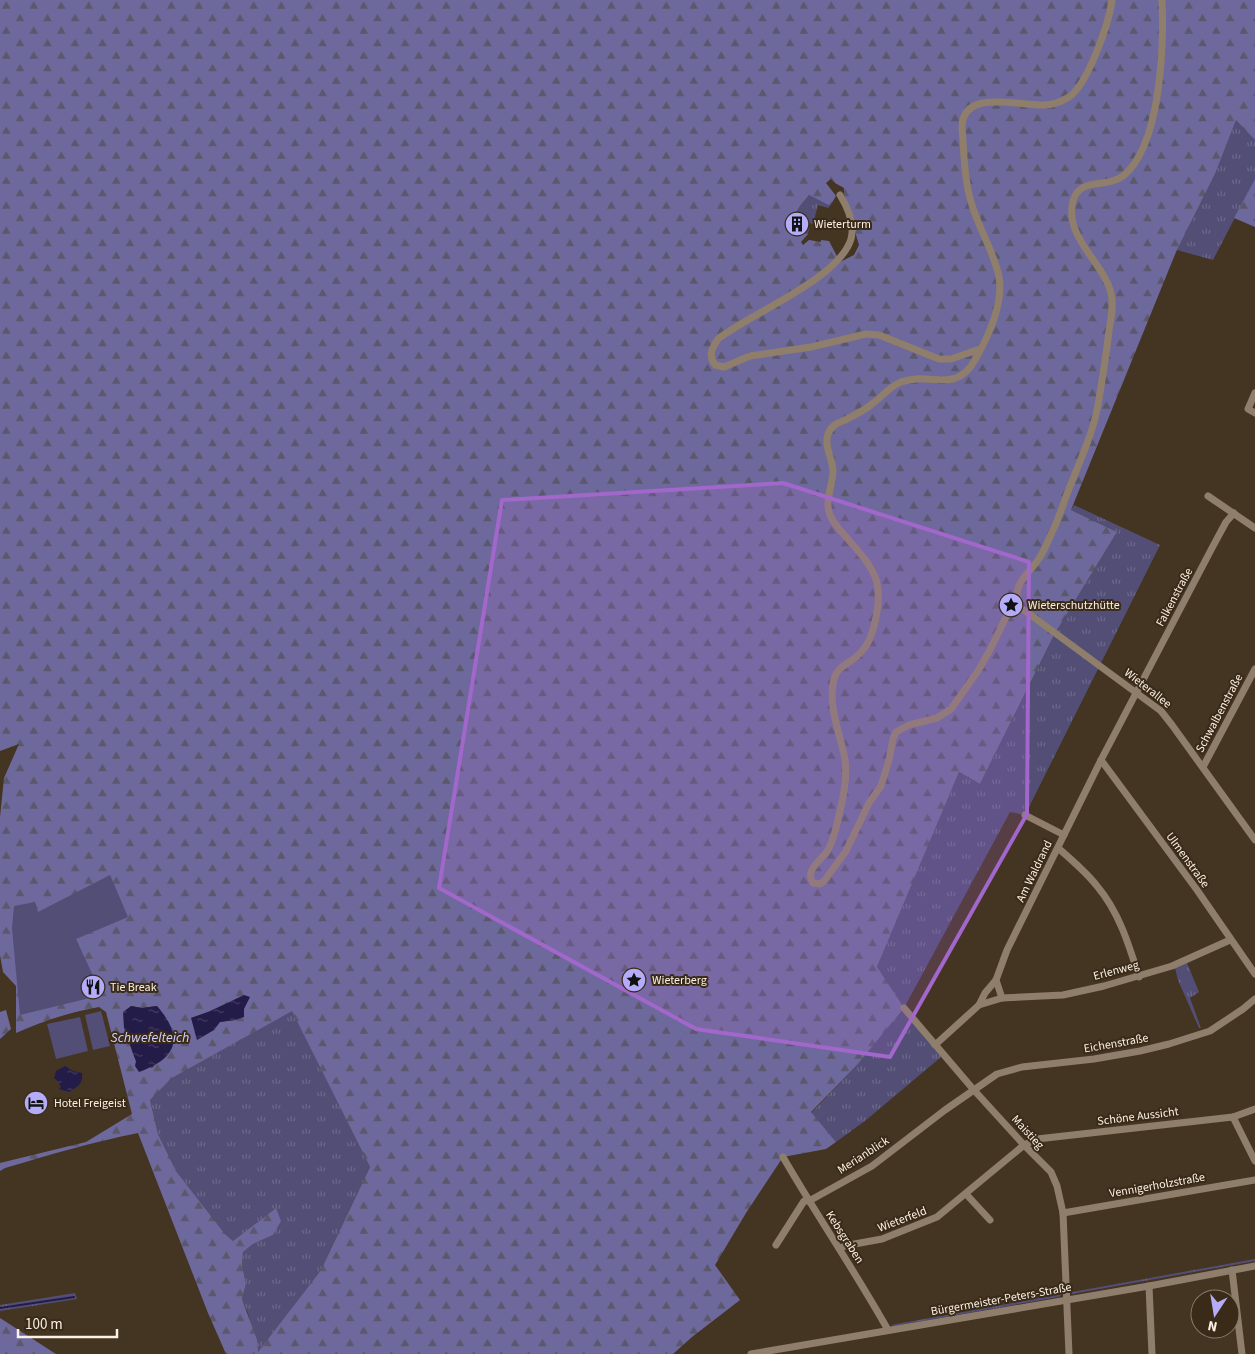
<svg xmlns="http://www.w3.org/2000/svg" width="1255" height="1354" font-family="'Source Sans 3',sans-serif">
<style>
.grass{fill:url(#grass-tufts)}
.forest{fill:url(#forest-firs);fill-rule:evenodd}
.garden{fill:#524e76}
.water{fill:url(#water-ripples)}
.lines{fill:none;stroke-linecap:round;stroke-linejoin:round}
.stream{stroke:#241c48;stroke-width:2}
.street{stroke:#8f7e6b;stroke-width:7}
.marked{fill:#a167cb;fill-opacity:0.2;stroke:#a167cb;stroke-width:4;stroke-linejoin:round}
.labels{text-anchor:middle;stroke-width:4;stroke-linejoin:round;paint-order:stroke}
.poi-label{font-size:12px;fill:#fbf1e6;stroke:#3a2a18;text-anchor:start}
.street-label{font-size:12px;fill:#fbf1e6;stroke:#3a2a18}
.water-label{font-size:14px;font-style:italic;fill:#d2cfff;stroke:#3a2a18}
</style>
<defs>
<pattern id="grass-tufts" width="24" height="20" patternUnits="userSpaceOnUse" patternTransform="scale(1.25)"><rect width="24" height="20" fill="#524e76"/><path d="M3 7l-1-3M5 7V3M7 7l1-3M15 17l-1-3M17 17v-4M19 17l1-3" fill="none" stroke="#6c688a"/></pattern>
<pattern id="forest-firs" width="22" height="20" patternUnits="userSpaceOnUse" patternTransform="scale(1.25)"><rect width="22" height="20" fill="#6e699c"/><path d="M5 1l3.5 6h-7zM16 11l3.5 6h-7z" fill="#5b576c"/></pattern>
<pattern id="water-ripples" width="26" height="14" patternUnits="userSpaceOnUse" patternTransform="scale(1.25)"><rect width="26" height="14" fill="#241c48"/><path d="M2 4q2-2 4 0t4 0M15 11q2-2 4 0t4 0" fill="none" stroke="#453d62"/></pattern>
</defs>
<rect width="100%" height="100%" fill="#443422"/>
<g class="grass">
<path d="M1236 119 1255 140V179L1213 260 1177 250 1215 174Z"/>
<path d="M809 195 830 206 828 208 818 205 813 224 806 222 805 227 809 229 808 234 801 232 799 233 794 234 788 229V226L800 206Z"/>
<path d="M1074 505 1160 545 1025 815 1010 812 904 1008 935 1045 941 1057 865 1121 836 1142 811 1113 856 1066 877 967 959 772 980 784 1054 635 1117 532 1071 510Z"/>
<path d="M1187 963 1199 992 1190 998 1201 1028H1199L1178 980 1175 968Z"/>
<path d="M292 1010 370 1167 321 1270 258 1352 248 1313 242 1299 246 1284 242 1265 243 1252 253 1244 273 1235 276 1208 233 1241 225 1234 176 1171 158 1134 150 1100 172 1078Z"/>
<path d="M1255 1259V1261L1072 1294V1292Z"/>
<path d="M75 1293 77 1299 0 1311V1305Z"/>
<path d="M1062 1294 1059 1297 894 1326 891 1325Z"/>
</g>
<g class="forest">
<path d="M0 0H1255V140L1236 120 1215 174 1176 252 1071 510 1117 532 1054 635 980 784 959 772 877 967 904 1008 856 1066 811 1112 836 1142 826 1149 783 1157 746 1213 715 1265 740 1300 692 1337 673 1354H226L208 1313 138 1133C93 1142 49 1155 5 1168L0 1171V1163L86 1142 132 1114 106 1012 99 1007C70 1012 43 1021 16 1033V986L3 972 0 955V817L4 778 19 744 0 751ZM831 179 835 183 844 188V194L859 245 854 255 840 262 829 241 821 240V242L809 240 803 245 801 242 808 234 800 232 799 233 794 234 788 229V226L800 206 809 195 830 206 836 196 826 183ZM131 1006 142 1008 157 1006 159 1061 152 1068 136 1061C126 1039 128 1030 131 1006ZM292 1011 370 1167 321 1270 258 1352 257 1340 242 1299 246 1284 242 1265 243 1252 253 1244 273 1235 281 1221 276 1208 233 1241 225 1234 176 1171 158 1134 150 1100 172 1078ZM208 1012 235 1020 219 1022 214 1030 191 1018Z"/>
<path d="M1255 179V227L1234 218Z"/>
<path d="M6 1010 11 1029 0 1039V1012Z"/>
<path d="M0 1318 56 1354H0Z"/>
</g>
<g class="garden">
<path d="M110 875 128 917 76 939 102 995 20 1015 12 928 14 906 35 902 38 912Z"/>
<path d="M101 1011 110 1046 93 1050 85 1015Z"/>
<path d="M80 1017 88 1051 56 1059 47 1024Z"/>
</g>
<g class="water">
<path d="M244 995 250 997 244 1009V1017L235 1020 220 1022 214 1030 197 1040 191 1018 208 1012Z"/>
<path d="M131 1006 142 1008 157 1006C184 1037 178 1058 139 1072L135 1066 136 1061 124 1028 123 1012Z"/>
<path d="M65 1066 73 1071 82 1073C84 1083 77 1087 69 1092L59 1089 61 1087 56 1079H54L56 1071Z"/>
</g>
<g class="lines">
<path class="stream" d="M0 1308 74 1297"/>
<g class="street">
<path d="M840 195C848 208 855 224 851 239 839 279 751 313 718 339 712 348 708 355 715 365L724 367 750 356 811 347 866 334 879 335 939 359H951L980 349"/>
<path d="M1255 393 1248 409 1255 413"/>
<path d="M1208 496 1255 528"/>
<path d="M1017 605 1007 615 991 648 978 671 951 709 937 718 909 725 896 732 893 739 889 760 881 786 869 803 846 851 825 880 820 884 813 883C804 870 822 860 828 850 832 843 834 835 836 828 841 807 848 782 845 760 841 735 827 706 834 679 837 666 851 663 859 654 869 645 872 634 875 622 885 579 873 568 846 537 840 530 833 523 830 515 824 502 833 484 833 470 832 458 824 446 828 434 831 426 837 423 845 420 854 415 864 411 872 404 882 397 890 386 901 382 930 371 955 395 975 360 988 337 1004 304 999 277 994 252 979 229 972 205 964 180 964 153 962 127 963 88 1019 106 1044 105 1052 105 1061 102 1069 97 1088 84 1109 23 1112 0"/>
<path d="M1017 605C1014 580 1029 575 1040 557 1046 547 1050 536 1055 526 1061 512 1065 498 1071 484 1081 458 1093 433 1098 405 1102 381 1106 356 1109 331 1111 318 1114 305 1111 293 1103 261 1064 238 1073 201 1080 176 1107 189 1123 176 1161 146 1164 45 1162 0"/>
<path d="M1017 605 1161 711 1172 725 1255 840"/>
<path d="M1101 760 1197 890 1255 974"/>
<path d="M1203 767 1255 669"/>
<path d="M1025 815 1064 835"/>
<path d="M1058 848C1072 860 1086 872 1097 886 1119 912 1129 945 1139 977"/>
<path d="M996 980 1002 998"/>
<path d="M979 1005 1002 998 1063 995 1104 986 1172 966 1230 940"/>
<path d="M904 1008 973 1089 1024 1145 1051 1172 1057 1186 1063 1213 1069 1354"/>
<path d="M935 1045 979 1005 985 993 996 980 1007 950 1101 760 1212 548 1226 522 1234 513"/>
<path d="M1233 1117 1255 1161"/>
<path d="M783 1157C817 1216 855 1271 888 1330"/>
<path d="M966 1194 990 1220"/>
<path d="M1063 1213 1255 1180"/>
<path d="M776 1245 804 1201H809L872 1166 945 1110 997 1074 1022 1067 1094 1059 1140 1051 1169 1044 1210 1031 1243 1009 1255 999"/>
<path d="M839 1248 849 1245 882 1239 937 1217 1024 1145 1037 1139 1233 1117 1255 1109"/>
<path d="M1232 1270 1242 1354"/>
<path d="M1149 1286 1152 1354"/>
<path d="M751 1354 1149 1286 1255 1266"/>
</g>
</g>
<path class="marked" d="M783 483 1029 562 1027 814 890 1057 696 1029 439 888 502 500Z"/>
<defs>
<g id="building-disc" transform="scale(1.25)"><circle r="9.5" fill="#b4acf9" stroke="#3a2a18"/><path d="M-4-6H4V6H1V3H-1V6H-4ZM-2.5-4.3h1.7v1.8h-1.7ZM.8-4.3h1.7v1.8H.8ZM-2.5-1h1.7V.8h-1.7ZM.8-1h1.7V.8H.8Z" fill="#111"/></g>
<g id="sight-disc" transform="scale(1.25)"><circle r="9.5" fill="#b4acf9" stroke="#3a2a18"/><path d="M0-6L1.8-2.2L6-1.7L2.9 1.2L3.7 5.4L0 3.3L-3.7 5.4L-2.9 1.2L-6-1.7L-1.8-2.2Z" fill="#111"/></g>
<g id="restaurant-disc" transform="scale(1.25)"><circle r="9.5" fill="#b4acf9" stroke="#3a2a18"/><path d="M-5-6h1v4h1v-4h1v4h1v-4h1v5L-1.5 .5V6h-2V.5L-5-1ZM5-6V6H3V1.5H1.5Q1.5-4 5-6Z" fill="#111"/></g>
<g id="hotel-disc" transform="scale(1.25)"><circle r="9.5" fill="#b4acf9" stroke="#3a2a18"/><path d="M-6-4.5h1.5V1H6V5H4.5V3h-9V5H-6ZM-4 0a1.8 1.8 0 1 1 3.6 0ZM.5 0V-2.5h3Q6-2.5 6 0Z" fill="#111"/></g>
</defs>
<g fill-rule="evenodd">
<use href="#building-disc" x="797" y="224"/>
<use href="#sight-disc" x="1011" y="605"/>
<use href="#sight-disc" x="634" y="980"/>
<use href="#restaurant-disc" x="93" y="987"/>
<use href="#hotel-disc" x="36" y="1103"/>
</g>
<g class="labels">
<g class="poi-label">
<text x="814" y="228">Wieterturm</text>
<text x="1028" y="609">Wieterschutzhütte</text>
<text x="652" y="984">Wieterberg</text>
<text x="110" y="991">Tie Break</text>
<text x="54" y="1107">Hotel Freigeist</text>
</g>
<g class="street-label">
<text transform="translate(1174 597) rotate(-62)" y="4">Falkenstraße</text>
<text transform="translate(1148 688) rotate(38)" y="4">Wieterallee</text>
<text transform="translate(1219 713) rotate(-62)" y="4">Schwalbenstraße</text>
<text transform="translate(1188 860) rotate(54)" y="4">Ulmenstraße</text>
<text transform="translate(1034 871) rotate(-64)" y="4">Am Waldrand</text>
<text transform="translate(1116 970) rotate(-15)" y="4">Erlenweg</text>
<text transform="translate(1116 1043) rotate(-10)" y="4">Eichenstraße</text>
<text transform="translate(1138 1116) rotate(-7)" y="4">Schöne Aussicht</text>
<text transform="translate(1028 1132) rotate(47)" y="4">Maistieg</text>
<text transform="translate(863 1155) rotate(-33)" y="4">Merianblick</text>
<text transform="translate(1157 1185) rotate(-10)" y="4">Vennigerholzstraße</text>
<text transform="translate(902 1219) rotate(-21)" y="4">Wieterfeld</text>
<text transform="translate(845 1237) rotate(57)" y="4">Kebsgraben</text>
<text transform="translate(1001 1299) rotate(-10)" y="4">Bürgermeister-Peters-Straße</text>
</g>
<g class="water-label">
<text x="150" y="1042">Schwefelteich</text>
</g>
</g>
<g transform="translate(1215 1314) rotate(192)"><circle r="24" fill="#3a2a18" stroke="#877a6a"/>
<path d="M0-4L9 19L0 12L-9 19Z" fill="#b4acf9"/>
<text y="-8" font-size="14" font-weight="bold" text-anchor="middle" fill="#fbf1e6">N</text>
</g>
<path d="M18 1329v8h99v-8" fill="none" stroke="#fbf1e6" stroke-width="2.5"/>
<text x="25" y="1329" font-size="15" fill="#fbf1e6" stroke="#3a2a18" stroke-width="4" paint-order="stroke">100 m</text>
</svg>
